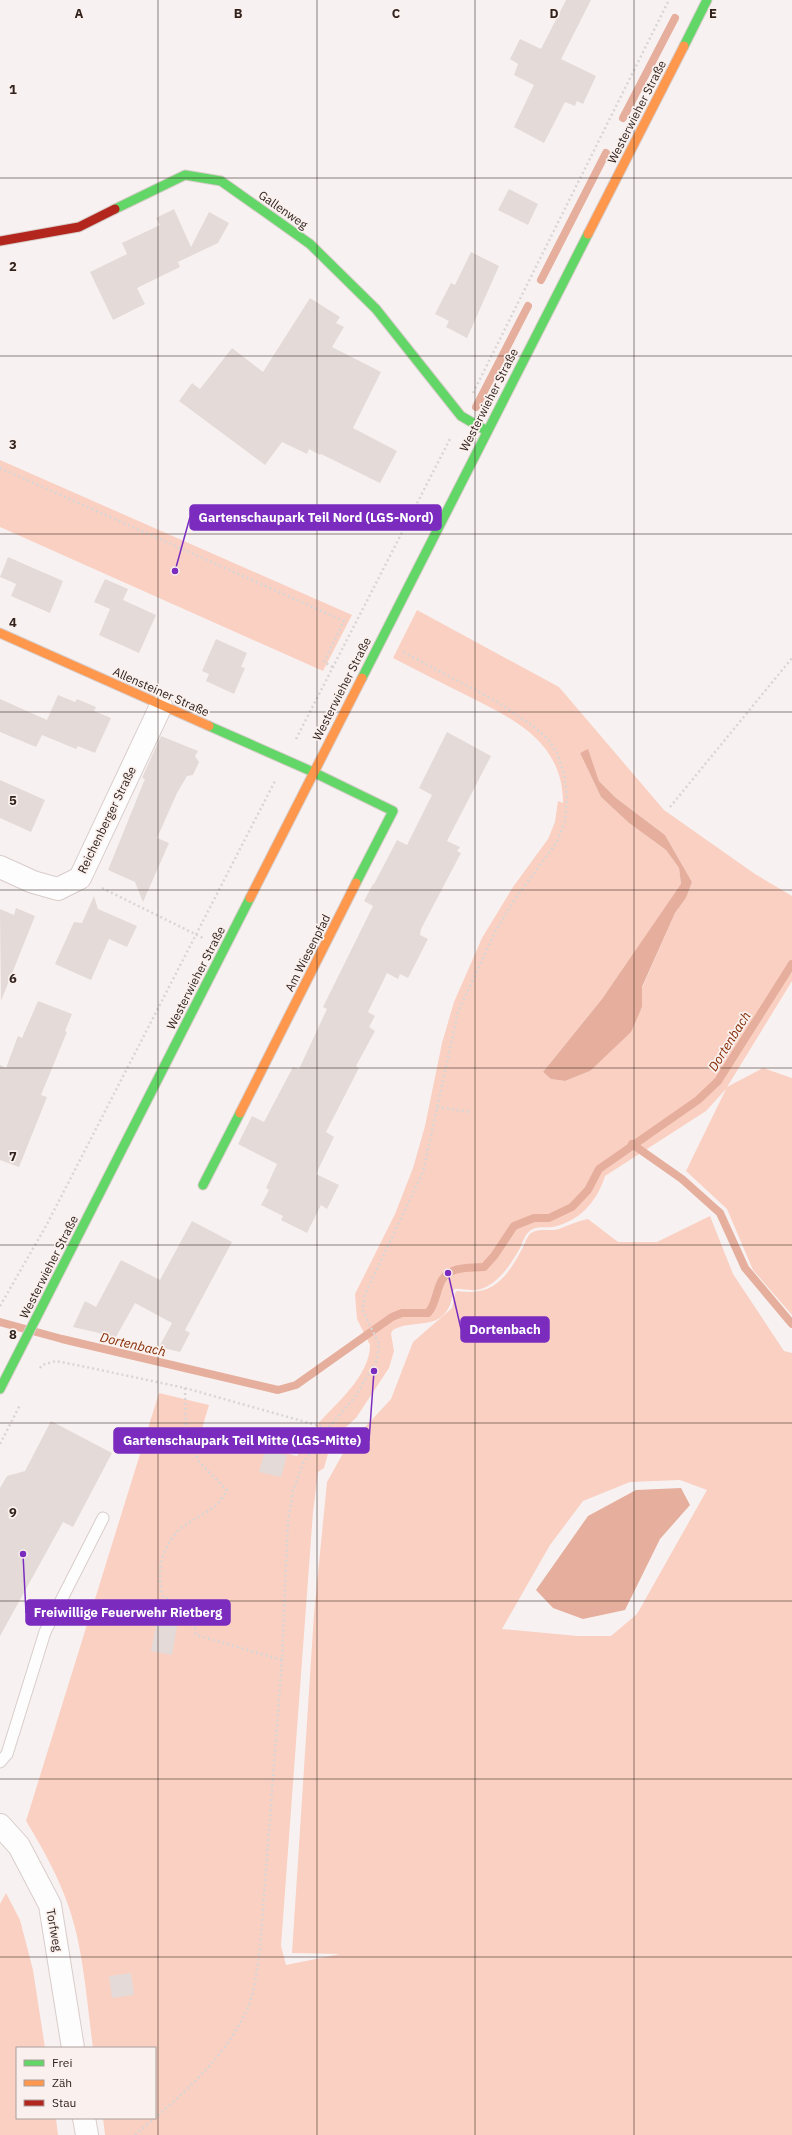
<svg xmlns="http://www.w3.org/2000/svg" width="792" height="2135" font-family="'IBM Plex Sans',sans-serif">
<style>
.green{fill:#fad0c2;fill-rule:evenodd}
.water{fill:#e6ae9c}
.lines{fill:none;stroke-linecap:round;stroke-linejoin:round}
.stream{stroke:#e6ae9c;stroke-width:8}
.building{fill:#e4dad7}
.lane-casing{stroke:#d8cdca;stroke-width:13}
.street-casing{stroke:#d8cdca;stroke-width:24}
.fast-casing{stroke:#d8cdca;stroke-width:11}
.slow-casing{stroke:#d8cdca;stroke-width:11}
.jam-casing{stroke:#d8cdca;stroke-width:11}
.path{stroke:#d8d6d5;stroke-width:2.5;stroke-dasharray:2 3;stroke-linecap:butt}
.lane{stroke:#fefdfd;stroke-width:11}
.street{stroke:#fefdfd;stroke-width:22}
.fast{stroke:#63d668;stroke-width:9}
.slow{stroke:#ff974d;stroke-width:9}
.jam{stroke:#b3261e;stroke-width:9}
.grid{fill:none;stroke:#31221d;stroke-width:1;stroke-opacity:0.55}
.labels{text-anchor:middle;stroke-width:3.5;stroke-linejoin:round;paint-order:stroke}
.street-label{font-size:12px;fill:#31221d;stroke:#faf1ee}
.water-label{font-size:13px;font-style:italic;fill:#852b04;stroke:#faf1ee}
.grid-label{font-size:13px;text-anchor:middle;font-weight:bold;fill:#31221d;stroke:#faf1ee;stroke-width:3.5;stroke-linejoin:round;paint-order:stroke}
.leader{fill:none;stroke:#7b2cbf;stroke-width:1.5}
.callout-dot{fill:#7b2cbf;stroke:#faf1ee;stroke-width:1.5}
.callout{fill:#7b2cbf;stroke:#7b2cbf;stroke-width:1.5}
.callout-label{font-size:13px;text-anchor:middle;font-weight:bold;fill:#fff}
</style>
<rect width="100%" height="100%" fill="#f7f2f1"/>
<g class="green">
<path d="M0 460 352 615 323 671 0 527Z"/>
<path d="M417 610 559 687 664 810 755 874 792 896V981L727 1087 763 1068 792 1078V1315L753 1270 727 1209 686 1171 726 1089 706 1111 605 1176C598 1199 582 1219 557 1226 548 1229 538 1225 531 1230 524 1235 523 1242 520 1248 512 1263 498 1284 481 1289 471 1292 463 1288 454 1289 452 1294 452 1300 450 1305 439 1332 409 1318 392 1331L391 1334 394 1351 389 1368 356 1418 337 1435 329 1450 324 1468 318 1472 313 1512 281 1946 286 1965 340 1954 292 1953 314 1614 327 1482 346 1448 391 1399 413 1342 452 1308 455 1293 457 1291C492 1296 505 1280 521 1251 524 1246 526 1239 529 1235 537 1227 550 1232 559 1229 569 1225 578 1221 588 1219L618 1242H657L710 1216 733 1274 784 1351 792 1353V2135H105L103 2118H155V2048H93C88 2011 85 1972 77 1936 68 1894 48 1857 26 1821L159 1393 209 1405 201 1432 297 1456C303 1446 309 1435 317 1425 335 1404 370 1376 370 1345L357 1319 355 1294 395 1214 413 1168 425 1126 442 1043 454 1002 482 938 513 887 548 839 555 822 558 801 563 803C563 742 514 719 466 695 441 683 417 670 393 658ZM588 750 599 781 616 798 665 835 692 882 686 898 675 913 642 988V1008L590 1071 565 1081 551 1079 543 1072 602 999 681 885 679 868 666 850 629 823 601 797 580 753ZM680 1480 707 1490 637 1614 611 1636H578L502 1629 550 1545 583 1501 630 1482Z"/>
<path d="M6 1893 20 1920 33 1970 45 2048H17V2118H56L58 2135H0V1904Z"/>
</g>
<g class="water">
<path d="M588 749 599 781 616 798 665 835 692 882 686 898 675 913 642 987V1007L631 1032 590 1071 565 1081 551 1079 543 1072 602 999 681 884 679 868 666 850 629 823 601 797 580 753Z"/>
<path d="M681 1488 690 1505 660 1539 625 1610 583 1619 553 1608 536 1590 588 1516 636 1490Z"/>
</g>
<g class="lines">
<g class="stream">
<path d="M623 118 675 18"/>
<path d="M541 280 606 153"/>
<path d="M476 407 528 306"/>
<path d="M632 1144 682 1179 720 1213 745 1268 792 1324"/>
<path d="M0 1322 62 1339 278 1390 296 1385 392 1317 402 1313H428C440 1300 434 1276 455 1270 464 1267 475 1268 484 1267L494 1256 514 1226 534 1218H549L572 1207 588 1190 599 1169 698 1100 718 1081 792 964"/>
</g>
</g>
<g class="building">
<path d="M566 0H591L561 59 596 76 583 104 577 101 575 106 565 102 544 143 514 127 534 85 514 75 518 64 510 59 520 39 541 49Z"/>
<path d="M509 189 538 204 528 225 498 210Z"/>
<path d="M174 209 191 247 209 212 229 223 218 243 178 262 180 267 137 288 145 304 113 320 90 272 127 254 122 243 160 225 156 218Z"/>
<path d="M471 252 499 266 467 338 446 327 449 321 435 314 451 283 455 285Z"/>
<path d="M310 298 340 317 336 323 344 327 332 347 381 372 353 428 397 451 380 483 321 454 320 455 309 449 307 454 282 442 265 465 179 401 192 383 200 389 232 348 263 372Z"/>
<path d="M8 557 63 581 50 613 11 596 16 584 0 577Z"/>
<path d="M105 579 128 589 123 600 156 615 139 653 99 635 110 609 94 602Z"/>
<path d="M216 639 247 653 241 667 245 668 234 694 206 681 209 674 202 671Z"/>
<path d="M58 695 75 702 77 699 96 707 94 711 111 718 95 753 78 746 76 749 42 735 36 747 0 732V699L47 720Z"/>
<path d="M447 732 491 756 447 841 460 847 457 851 461 853 421 929 420 935 428 939 408 978 400 974 398 979 387 973 368 1012 375 1016 369 1027 375 1031 356 1066 359 1068 326 1132 334 1137 316 1174 339 1185 327 1209 321 1205 307 1233 281 1220 283 1216 261 1205 269 1190 266 1188 277 1164 238 1144 252 1116 264 1122 293 1067 299 1069 327 1009 323 1007 373 906 364 901 373 884H374L397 840 407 845 432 795 419 788Z"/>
<path d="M161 736 198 751 195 756 199 762 193 775 187 776 177 793 157 838 169 843 143 902 135 882 108 870 145 779 142 778Z"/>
<path d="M0 780 45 800 31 832 0 818Z"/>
<path d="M94 896 98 909 137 926 127 947 109 939 91 980 55 964 74 922 82 923Z"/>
<path d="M16 908 35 916 1 1001 0 909 14 915Z"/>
<path d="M38 1001 72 1014 65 1031 67 1032 41 1095 47 1097 19 1167 0 1160V1065L6 1068 18 1036 22 1038Z"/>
<path d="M192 1221 232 1242 185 1330 190 1333 180 1352 159 1347 172 1323 135 1303 116 1337 73 1327 85 1301 96 1307 121 1260 160 1280Z"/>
<path d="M51 1421 112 1453 73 1527 63 1522 0 1636V1488L7 1476 25 1471Z"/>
<path d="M265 1450 287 1455 281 1477 259 1472Z"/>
<path d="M159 1611 179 1615 172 1655 151 1651Z"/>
<path d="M131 1973 134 1995 112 1998 109 1976Z"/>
</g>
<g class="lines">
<g class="lane-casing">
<path id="lane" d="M0 1762 7 1754 45 1632 103 1518"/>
</g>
<g class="street-casing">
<g id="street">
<path d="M0 867 33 882 58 889 80 878 161 706"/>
<path d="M0 1825 19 1846 50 1905 73 2048"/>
<path d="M84 2118 87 2135"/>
</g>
</g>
<g class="fast-casing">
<g id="fast">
<path d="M684 46 707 0"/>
<path d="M115 209 185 175 221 181 310 244 376 309 461 416 487 431"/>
<path d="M362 678 588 234"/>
<path d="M209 726 313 772 393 811 356 883"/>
<path d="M203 1185 240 1113"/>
<path d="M0 1389 250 898"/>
</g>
</g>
<g class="slow-casing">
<g id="slow">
<path d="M588 234 684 46"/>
<path d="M0 633 209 726"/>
<path d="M250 898 362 678"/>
<path d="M240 1113 356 883"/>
</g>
</g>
<g class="jam-casing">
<path id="jam" d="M0 241 79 227 115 209"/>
</g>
<g class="path">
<path d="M473 393 669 0"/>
<path d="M0 468 344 621 324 662 333 667"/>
<path d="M296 739 451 437"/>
<path d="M670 807 792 658"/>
<path d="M102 888 203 938"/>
<path d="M437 1107 471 1112"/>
<path d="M0 1306 46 1226 275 781"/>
<path d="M40 1368 42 1365 56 1361 91 1368 185 1388 327 1428"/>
<path d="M185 1388 186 1431 199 1462 227 1490C224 1495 221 1501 216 1505 205 1515 189 1520 178 1531 161 1548 156 1574 163 1596L192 1612 196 1635 282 1660"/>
<path d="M0 1444 20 1405"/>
<path d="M135 2135C176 2100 221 2063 245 2014 255 1994 257 1969 260 1948L282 1660 288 1520 293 1491 303 1463 328 1428 355 1397 377 1360 379 1344 363 1311 365 1294 423 1172 458 1012 496 930 515 899 557 842 565 821 567 797 564 774 557 753 548 739 533 726 496 701 403 652"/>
</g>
<use href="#lane" class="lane"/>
<use href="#street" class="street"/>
<use href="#fast" class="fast"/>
<use href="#slow" class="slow"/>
<use href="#jam" class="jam"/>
</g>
<path class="grid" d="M158 0V2135M317 0V2135M475 0V2135M634 0V2135M0 178H792M0 356H792M0 534H792M0 712H792M0 890H792M0 1068H792M0 1245H792M0 1423H792M0 1601H792M0 1779H792M0 1957H792"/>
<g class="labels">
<g class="street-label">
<text transform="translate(637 112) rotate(-63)" y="4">Westerwieher Straße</text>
<text transform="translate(283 210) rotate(35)" y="4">Gallenweg</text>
<text transform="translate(489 400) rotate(-63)" y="4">Westerwieher Straße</text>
<text transform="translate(342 689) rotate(-63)" y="4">Westerwieher Straße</text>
<text transform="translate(161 692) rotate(24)" y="4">Allensteiner Straße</text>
<text transform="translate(107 820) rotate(-64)" y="4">Reichenberger Straße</text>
<text transform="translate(308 953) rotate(-63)" y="4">Am Wiesenpfad</text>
<text transform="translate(196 978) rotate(-63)" y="4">Westerwieher Straße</text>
<text transform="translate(49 1267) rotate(-63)" y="4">Westerwieher Straße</text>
<text transform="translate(54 1930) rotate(80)" y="4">Torfweg</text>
</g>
<g class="water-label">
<text transform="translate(729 1041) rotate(-58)" y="5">Dortenbach</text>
<text transform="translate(133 1344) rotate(13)" y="5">Dortenbach</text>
</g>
</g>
<g class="grid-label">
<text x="79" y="18">A</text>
<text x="238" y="18">B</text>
<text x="396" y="18">C</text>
<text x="554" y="18">D</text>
<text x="713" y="18">E</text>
<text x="13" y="94">1</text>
<text x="13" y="271">2</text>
<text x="13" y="449">3</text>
<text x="13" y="627">4</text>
<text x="13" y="805">5</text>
<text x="13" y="983">6</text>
<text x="13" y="1161">7</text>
<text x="13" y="1339">8</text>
<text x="13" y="1517">9</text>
</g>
<path class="leader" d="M175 571L190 517M448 1273L461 1329M374 1371L369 1441M23 1554L26 1613"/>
<g class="callout-dot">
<circle cx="175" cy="571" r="4"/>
<circle cx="448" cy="1273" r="4"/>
<circle cx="374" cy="1371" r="4"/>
<circle cx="23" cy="1554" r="4"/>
</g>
<g class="callout">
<rect x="190" y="505" width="251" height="25" rx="4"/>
<rect x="461" y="1317" width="88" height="25" rx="4"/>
<rect x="114" y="1428" width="255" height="25" rx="4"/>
<rect x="26" y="1600" width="204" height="25" rx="4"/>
</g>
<g class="callout-label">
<text x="316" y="522">Gartenschaupark Teil Nord (LGS-Nord)</text>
<text x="505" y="1334">Dortenbach</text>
<text x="242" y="1445">Gartenschaupark Teil Mitte (LGS-Mitte)</text>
<text x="128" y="1617">Freiwillige Feuerwehr Rietberg</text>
</g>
<rect x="16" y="2047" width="140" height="72" fill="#faf1ee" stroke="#aa9e9a"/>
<rect x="24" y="2060" width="20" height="6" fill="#63d668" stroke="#aa9e9a"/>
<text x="52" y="2067" font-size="12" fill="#31221d">Frei</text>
<rect x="24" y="2080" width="20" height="6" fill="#ff974d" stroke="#aa9e9a"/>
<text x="52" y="2087" font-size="12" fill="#31221d">Zäh</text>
<rect x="24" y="2100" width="20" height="6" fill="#b3261e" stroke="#aa9e9a"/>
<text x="52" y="2107" font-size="12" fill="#31221d">Stau</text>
</svg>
